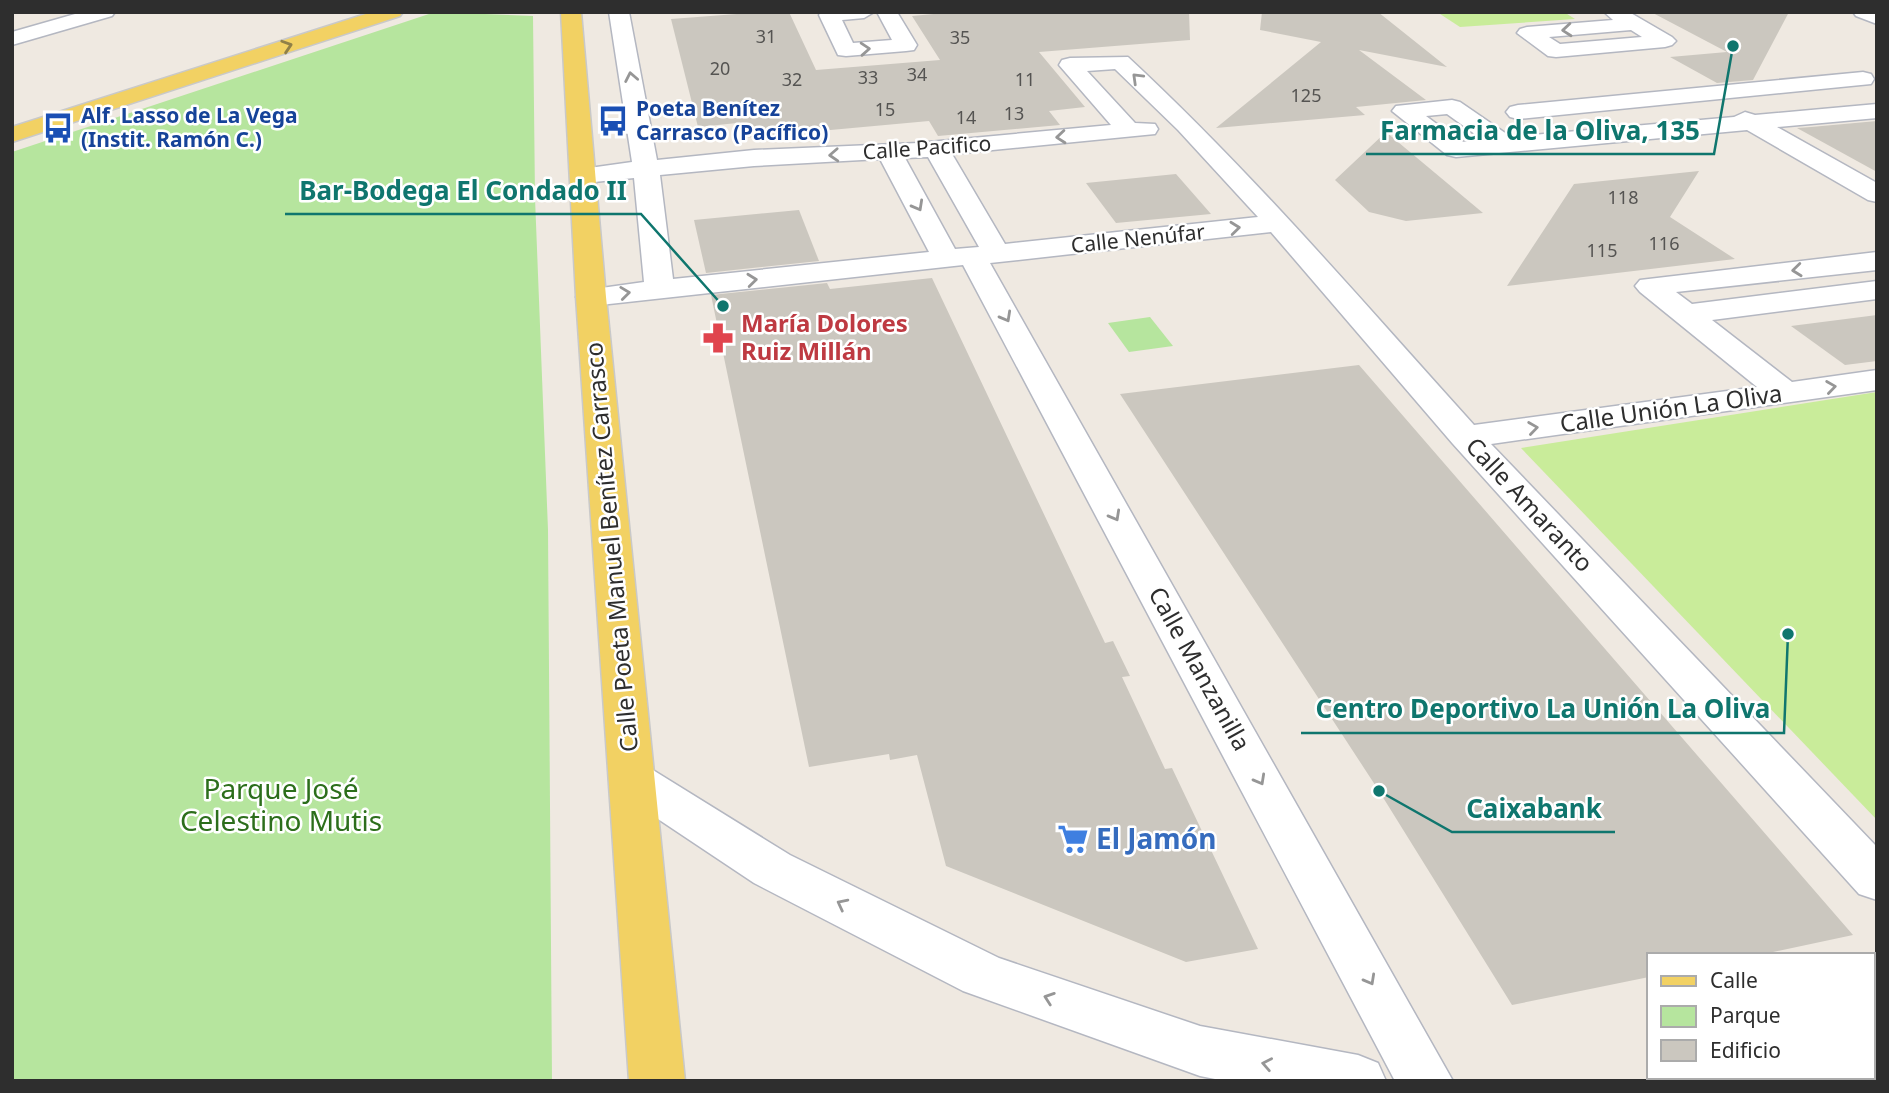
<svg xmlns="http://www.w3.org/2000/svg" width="1889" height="1093" font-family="'Noto Sans',sans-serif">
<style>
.green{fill:#b6e59e}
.pitch{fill:#c9ec9a}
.building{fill:#cbc7bf}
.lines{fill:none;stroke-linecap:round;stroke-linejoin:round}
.minor-casing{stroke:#b4b7c1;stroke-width:3}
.major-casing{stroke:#c9c9c9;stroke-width:3}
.minor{fill:#fff;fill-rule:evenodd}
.major{fill:#f2d163;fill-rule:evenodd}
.oneway{stroke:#969696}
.oneway2{stroke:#908048}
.labels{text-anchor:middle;stroke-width:5;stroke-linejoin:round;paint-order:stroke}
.far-number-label{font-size:18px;fill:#555452}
.far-transit-label{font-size:21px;font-weight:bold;fill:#164399;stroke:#fff;text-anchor:start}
.far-street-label{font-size:21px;fill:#2e2e2e;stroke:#fff}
.health-label{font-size:24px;font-weight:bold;fill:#be3a42;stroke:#fff;text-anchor:start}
.street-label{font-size:24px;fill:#2e2e2e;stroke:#fff}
.near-park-label{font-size:28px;fill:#2c6e1b;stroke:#fff}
.near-shop-label{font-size:28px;font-weight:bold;fill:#366cbe;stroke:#fff;text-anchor:start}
.leader{fill:none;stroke:#0f766e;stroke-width:2.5}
.callout-dot{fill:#0f766e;stroke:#fff;stroke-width:2.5}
.callout-label{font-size:26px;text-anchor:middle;font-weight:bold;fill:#0f766e;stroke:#fff;stroke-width:5;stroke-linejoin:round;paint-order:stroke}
</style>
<rect width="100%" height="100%" fill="#efe9e1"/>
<g class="green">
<path d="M435 12 533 16 535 198 548 530 552 1081H12V152Z"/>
<path d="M1150 317 1173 346 1129 352 1108 323Z"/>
</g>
<g class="pitch">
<path d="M1437 12H1564L1575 19 1460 27Z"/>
<path d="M1877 392V820L1521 448Z"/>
</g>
<g class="building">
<path d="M763 12H789L816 70 940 60 912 16 955 12H1189L1190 40 1039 52 1085 107 1049 111 1060 125 938 136 929 121 742 138 737 123 698 127 671 19Z"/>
<path d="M1262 12H1378L1447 67 1359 50 1426 100 1356 107 1365 115 1216 128 1321 42 1260 30Z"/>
<path d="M1651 12H1789L1753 80 1717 83 1670 57 1727 52Z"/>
<path d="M1877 121V172L1797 128 1811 127Z"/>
<path d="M1386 132 1483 213 1406 221 1369 212 1335 180Z"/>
<path d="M1699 171 1670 217 1735 259 1507 286 1574 184Z"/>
<path d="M1176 174 1211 214 1116 223 1086 183Z"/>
<path d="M799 210 819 261 706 273 694 220Z"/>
<path d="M932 278 1105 643 1113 641 1130 676 1122 677 1165 769 1172 768 1258 949 1186 962 946 866 917 755 890 760 889 754 809 767 711 295 827 283 830 289Z"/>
<path d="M1877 315V361L1845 365 1791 326Z"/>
<path d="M1359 365 1853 935 1759 955H1649V977L1512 1005 1379 791 1120 394Z"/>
</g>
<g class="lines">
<g class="minor-casing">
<g id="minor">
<path d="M82 12H115L112 16 12 45V32Z"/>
<path d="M609 12H629L657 160 754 150 918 143 1111 125 1059 65 1062 60 1070 58 1128 57C1252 172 1361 300 1474 425L1757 387 1640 292 1635 286 1640 280 1877 252V270L1676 292 1692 304 1877 281V299L1712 320 1792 382 1877 370V390L1491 444 1877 847V900L1859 894 1453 444 1271 232 990 263 1453 1081H1395L963 265 591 306 580 303 576 297 580 291 644 282 634 178 584 183 575 180 571 175 575 170 632 162ZM1115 69 1178 130 1258 217 1005 244 952 154 1155 134 1158 129 1155 124 1135 123 1087 71ZM928 157 979 247 955 249 905 158ZM880 159 929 252 673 279 660 175 754 166Z"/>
<path d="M821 12H874L864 18 842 20 853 43 892 40 877 12H897L917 45 914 50 906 51 846 56 838 55 819 15Z"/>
<path d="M1604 12H1629L1672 37 1676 41 1672 45 1665 47 1556 57 1548 56 1517 33 1520 29 1527 27 1613 20ZM1631 30 1642 37 1560 44 1549 37Z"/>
<path d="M1853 12H1877V24L1856 16Z"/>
<path d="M1863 72 1871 74 1874 79 1871 84 1518 119 1510 117 1506 112 1510 107 1518 105Z"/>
<path d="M1452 100 1460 102 1511 137 1734 117 1745 112 1755 115 1877 104V118L1777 127 1877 183V202L1868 200 1747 130 1456 157 1447 155 1392 111 1396 106ZM1447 114 1483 140 1461 142 1426 116Z"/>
<path d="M632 762 648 767 790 855 999 958 1200 1026 1358 1055 1378 1063 1386 1081H1225L1200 1076 963 991 754 883 616 791 609 779 616 767Z"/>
</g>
</g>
<g class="major-casing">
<g id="major">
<path d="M372 12H403L400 16 12 142V127Z"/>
<path d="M561 12H581L606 297 685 1081H629L576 297Z"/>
</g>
</g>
<use href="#minor" class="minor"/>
<use href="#major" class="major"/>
</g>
<defs><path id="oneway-chevron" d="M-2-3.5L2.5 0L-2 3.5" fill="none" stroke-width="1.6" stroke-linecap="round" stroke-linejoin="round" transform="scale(1.75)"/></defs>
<g class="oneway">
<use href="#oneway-chevron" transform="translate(1567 30) rotate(175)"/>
<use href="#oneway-chevron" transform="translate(865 49) rotate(-4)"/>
<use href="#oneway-chevron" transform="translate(631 77) rotate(-101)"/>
<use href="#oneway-chevron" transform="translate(1137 78) rotate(-136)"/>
<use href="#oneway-chevron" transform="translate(1061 137) rotate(175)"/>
<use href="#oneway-chevron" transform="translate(834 155) rotate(177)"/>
<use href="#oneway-chevron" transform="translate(918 206) rotate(61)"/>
<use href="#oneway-chevron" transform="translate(1235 228) rotate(-6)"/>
<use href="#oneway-chevron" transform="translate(1797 270) rotate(174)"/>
<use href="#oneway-chevron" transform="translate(752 280) rotate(-6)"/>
<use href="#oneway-chevron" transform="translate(625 293) rotate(-7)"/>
<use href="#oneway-chevron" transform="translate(1006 317) rotate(61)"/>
<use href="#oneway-chevron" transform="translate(1831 387) rotate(-8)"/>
<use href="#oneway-chevron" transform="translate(1533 428) rotate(-8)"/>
<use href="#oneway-chevron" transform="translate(1115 516) rotate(61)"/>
<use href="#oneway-chevron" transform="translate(1260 780) rotate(61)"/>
<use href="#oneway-chevron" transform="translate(842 904) rotate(-153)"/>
<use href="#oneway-chevron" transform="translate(1370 980) rotate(61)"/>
<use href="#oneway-chevron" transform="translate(1049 998) rotate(-161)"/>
<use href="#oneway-chevron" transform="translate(1267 1064) rotate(-169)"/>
</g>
<use class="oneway2" href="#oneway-chevron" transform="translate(287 46) rotate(-18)"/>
<defs>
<g id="bus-bare" transform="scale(2.415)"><path d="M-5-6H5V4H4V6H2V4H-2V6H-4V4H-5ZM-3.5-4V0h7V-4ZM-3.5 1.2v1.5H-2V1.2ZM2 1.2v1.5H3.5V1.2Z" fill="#1a4fb4" stroke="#fff" stroke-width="2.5" paint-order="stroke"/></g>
<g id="pharmacy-bare" transform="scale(2.415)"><path d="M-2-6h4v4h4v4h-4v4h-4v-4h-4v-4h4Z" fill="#e0444e" stroke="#fff" stroke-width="2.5" paint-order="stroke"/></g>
<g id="supermarket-bare" transform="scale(2.415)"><path d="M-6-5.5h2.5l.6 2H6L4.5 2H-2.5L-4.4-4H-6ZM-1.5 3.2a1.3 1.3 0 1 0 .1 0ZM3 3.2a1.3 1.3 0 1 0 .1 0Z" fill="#3f7fe0" stroke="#fff" stroke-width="2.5" paint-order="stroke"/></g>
</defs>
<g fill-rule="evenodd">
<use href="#bus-bare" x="613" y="121"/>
<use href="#bus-bare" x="58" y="128"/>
<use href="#pharmacy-bare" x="718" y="338"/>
<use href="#supermarket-bare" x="1073" y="839"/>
</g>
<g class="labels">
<g class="far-number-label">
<text x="766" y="43">31</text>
<text x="960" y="44">35</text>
<text x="720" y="75">20</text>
<text x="917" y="81">34</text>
<text x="868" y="84">33</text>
<text x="792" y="86">32</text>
<text x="1025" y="86">11</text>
<text x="1306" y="102">125</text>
<text x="885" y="116">15</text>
<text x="1014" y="120">13</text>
<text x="966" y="124">14</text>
<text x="1623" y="204">118</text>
<text x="1664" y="250">116</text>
<text x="1602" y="257">115</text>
</g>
<g class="far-transit-label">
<text x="636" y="116">Poeta Benítez<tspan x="636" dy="24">Carrasco (Pacífico)</tspan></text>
<text x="81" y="123">Alf. Lasso de La Vega<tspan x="81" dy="24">(Instit. Ramón C.)</tspan></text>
</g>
<g class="far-street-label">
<text transform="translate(927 148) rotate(-4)" y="7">Calle Pacifico</text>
<text transform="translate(1138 239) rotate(-6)" y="7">Calle Nenúfar</text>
</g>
<g class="health-label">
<text x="741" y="332">María Dolores<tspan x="741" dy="28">Ruiz Millán</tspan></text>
</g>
<g class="street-label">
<text transform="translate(1671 409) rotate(-8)" y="8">Calle Unión La Oliva</text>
<text transform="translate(1529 505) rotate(47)" y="8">Calle Amaranto</text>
<text transform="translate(612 547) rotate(-95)" y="8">Calle Poeta Manuel Benítez Carrasco</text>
<text transform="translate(1199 669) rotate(61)" y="8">Calle Manzanilla</text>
</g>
<g class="near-park-label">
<text x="281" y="799">Parque José<tspan x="281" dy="32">Celestino Mutis</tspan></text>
</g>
<g class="near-shop-label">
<text x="1096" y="849">El Jamón</text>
</g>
</g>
<path class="leader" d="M1733 46L1714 154H1366M723 306L641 214H285M1788 634L1784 733H1301M1379 791L1452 832H1615"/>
<g class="callout-dot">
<circle cx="1733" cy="46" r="7"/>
<circle cx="723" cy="306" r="7"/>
<circle cx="1788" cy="634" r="7"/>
<circle cx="1379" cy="791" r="7"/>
</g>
<g class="callout-label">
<text x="1540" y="140">Farmacia de la Oliva, 135</text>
<text x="463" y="200">Bar-Bodega El Condado II</text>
<text x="1543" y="718">Centro Deportivo La Unión La Oliva</text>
<text x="1534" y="818">Caixabank</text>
</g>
<rect width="1889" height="1093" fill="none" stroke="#2e2e2e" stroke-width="28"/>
<rect x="1647" y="953" width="228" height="126" fill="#ffffff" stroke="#ababab" stroke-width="2"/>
<rect x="1661" y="976" width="35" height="10" fill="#f2d163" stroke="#ababab" stroke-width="2"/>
<text x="1710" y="988" font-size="21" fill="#2e2e2e">Calle</text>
<rect x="1661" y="1006" width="35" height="21" fill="#b6e59e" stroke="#ababab" stroke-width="2"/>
<text x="1710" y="1023" font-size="21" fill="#2e2e2e">Parque</text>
<rect x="1661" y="1040" width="35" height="21" fill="#cbc7bf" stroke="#ababab" stroke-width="2"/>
<text x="1710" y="1058" font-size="21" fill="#2e2e2e">Edificio</text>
</svg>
